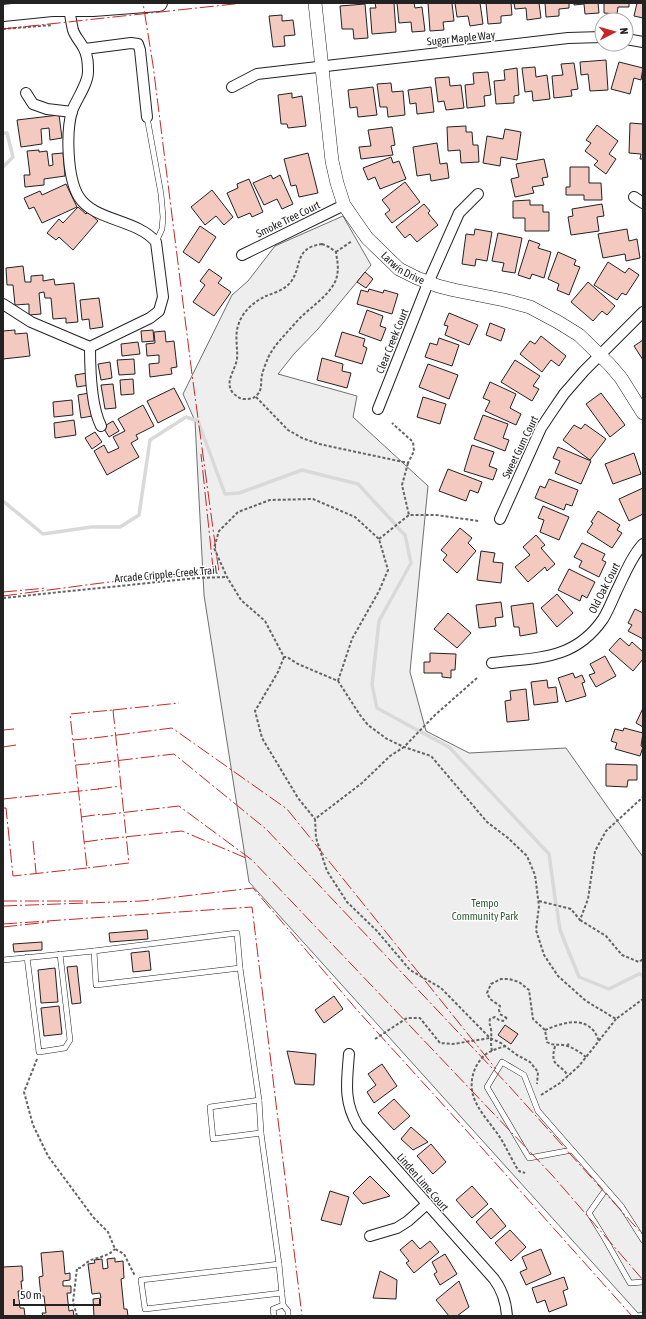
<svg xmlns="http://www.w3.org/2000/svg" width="646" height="1319" font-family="'Asap Condensed',sans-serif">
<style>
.green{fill:#eee;stroke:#6f6f6f}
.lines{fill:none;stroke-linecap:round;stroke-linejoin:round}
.stream{stroke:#d9d9d9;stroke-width:3.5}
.building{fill:#f3c9c0;stroke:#222}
.service-casing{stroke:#222;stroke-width:6}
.minor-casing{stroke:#222;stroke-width:12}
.tertiary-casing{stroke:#222;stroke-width:14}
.primary-casing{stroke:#222;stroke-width:18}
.path{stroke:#646464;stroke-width:2;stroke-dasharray:3 2;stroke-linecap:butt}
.service{stroke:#fff;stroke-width:5}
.minor{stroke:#fff;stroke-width:10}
.tertiary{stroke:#fff;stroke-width:13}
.primary{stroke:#fff;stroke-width:16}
.power{stroke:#c62828;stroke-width:1;stroke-dasharray:14 3 2 3;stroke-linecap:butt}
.labels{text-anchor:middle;stroke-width:3;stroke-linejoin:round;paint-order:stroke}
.street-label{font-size:11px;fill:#222;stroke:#fff}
.park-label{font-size:11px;fill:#2f5e38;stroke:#fff}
</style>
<rect width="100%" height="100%" fill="#fff"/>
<path class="green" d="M343 216 371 265 318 329 294 354 278 374 357 396 353 417 428 486 410 672 426 731 469 753 566 748 643 857V1312L638 1313 249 882 204 595 195 421 183 394 232 295 248 281 275 246Z"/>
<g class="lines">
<g class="stream">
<path d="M3 133H7L13 157 3 167"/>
<path d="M3 501 43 534 91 527H120L139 515 150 440 186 417 198 421 225 494 239 493 302 470 358 484 395 524"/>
<path d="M397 527 405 535 411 563 379 621 372 685 377 708 419 731"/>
<path d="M421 732 449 747 549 854 556 905"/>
<path d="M557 909 560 930 579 977 609 989 639 974 643 975"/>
</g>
</g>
<g class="building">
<path d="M375 3H394L396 32 372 34 370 8H376Z"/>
<path d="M397 3H414L415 8 422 7 425 31 412 32 411 22 399 23Z"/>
<path d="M428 3H452L454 21 443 22 444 30 430 31Z"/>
<path d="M455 3H480L483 24 470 26 468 16 457 17Z"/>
<path d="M486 3H511L512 15 501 16V23L488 24Z"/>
<path d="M514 3H539L541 18 527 20 526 8 515 9Z"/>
<path d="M545 3H569V8L559 9V16L546 17Z"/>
<path d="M574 3H598L599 13 585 14 584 4 574 5Z"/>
<path d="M604 3H629V7H618L617 14 604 13Z"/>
<path d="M637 3H643V18L634 16Z"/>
<path d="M365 4 368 38 354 39 353 29H342L340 6Z"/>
<path d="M282 15V21L293 20 295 35 284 36 285 46 273 47 269 16Z"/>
<path d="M606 60 608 90 590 91 588 74 581 75 580 62Z"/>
<path d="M619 62 643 68 641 80 634 78 630 94 611 89Z"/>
<path d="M574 63 578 89 571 90 572 96 554 98 552 76 563 75 561 64Z"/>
<path d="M535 67 536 77 547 75 550 99 533 101 532 91 525 92 522 68Z"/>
<path d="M517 68 519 95 514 96V103L496 104 494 81 505 80 504 70Z"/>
<path d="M488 72 491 95 484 96 485 106 467 108 465 85 474 84 473 73Z"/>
<path d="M449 77 450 86 461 85 464 108 446 110 444 101 438 102 435 78Z"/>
<path d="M391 83 392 92 403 91 405 115 388 117 387 107H380L377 84Z"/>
<path d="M373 87 377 115 358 117 357 107 350 108 348 90Z"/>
<path d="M431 87 434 112 417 114 416 103 410 104 408 90Z"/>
<path d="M292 93V98L302 96 306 126 288 128 287 124H281L278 95Z"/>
<path d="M59 115 62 138 50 140 49 128 41 129 42 144 21 147 17 120Z"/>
<path d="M630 123 643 124V159H640L641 154 629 153Z"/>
<path d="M597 125 618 141 609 154 616 159 606 174 594 165 598 161 585 151 591 143 586 140Z"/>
<path d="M466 126V132H472L473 145H478L479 162 461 163 460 150 448 151 447 127Z"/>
<path d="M392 127 395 145 391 146 393 155 361 159 359 147 371 146 368 130Z"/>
<path d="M505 129 521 132 517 160 501 157 500 166 483 163 487 136 503 139Z"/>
<path d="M437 143 440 164 447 163 449 178 431 181 430 174 417 176 413 147Z"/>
<path d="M39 150V152L47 151 49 166 53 165 52 154 63 153 65 176 44 179V185L25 187 24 175H30L27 151Z"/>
<path d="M308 153 318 193 299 197 296 185 291 186 284 159Z"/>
<path d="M391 157 393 163 399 161 406 179 380 189 375 177 368 180 363 168Z"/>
<path d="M544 159 548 177 542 178 544 185 532 187 534 193 515 197 511 179 519 177 516 164Z"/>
<path d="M570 167H589V183H601L602 200H584V195H566V187H570Z"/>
<path d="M271 175 273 179 280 175 293 204 282 209 277 199 264 205 253 183Z"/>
<path d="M249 179 263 212 252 217 250 213 238 218 227 193 238 188 237 184Z"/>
<path d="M405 182 420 202 392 223 385 214 390 210 382 200Z"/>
<path d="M66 184 77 207 42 223 34 207 29 209 24 198 40 191 42 195Z"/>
<path d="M212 190 233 217 224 225 216 216 205 225 191 207Z"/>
<path d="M530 200V205H543V212H549V231H525V218H513V201Z"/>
<path d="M424 204 430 211 428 213 438 225 417 242 410 234 405 238 396 227Z"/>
<path d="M602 204 604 216 597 217 599 231 571 235 568 217 573 216 572 209Z"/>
<path d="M78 207 86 214 88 212 98 221 73 250 59 237 56 240 47 233 59 219 63 223Z"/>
<path d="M200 226 216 237 199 263 183 252Z"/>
<path d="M475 229 492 232 487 261 476 259 475 266 462 264 466 234 474 235Z"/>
<path d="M627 229 629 241 637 239 640 258 626 261 625 254 603 258 598 234Z"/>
<path d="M498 233 522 238 515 273 502 271 504 263 492 261Z"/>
<path d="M529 240 540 244 538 248 551 252 544 278 532 274 530 279 518 275Z"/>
<path d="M558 252 576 260 574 265 580 267 569 295 557 290 559 284 548 279Z"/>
<path d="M608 262 625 273 629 268 639 275 626 295 622 293 617 300 594 285Z"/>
<path d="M23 266 25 282H31V276L43 275V281L54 279 55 285 74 283 78 322 66 323V318L53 319 51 298H45L44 292 39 293 41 314 29 315V304L15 305 13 285H7L6 268Z"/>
<path d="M209 269 222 278 218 283 231 292 214 316 193 302 205 285 200 281Z"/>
<path d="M365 272 373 279 366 288 357 282Z"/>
<path d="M588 282 615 306 607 315 602 311 593 321 571 302Z"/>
<path d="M369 289 383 293 384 290 398 294 392 314 357 304 361 290 368 292Z"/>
<path d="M99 298 103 327 90 329 89 319 82 320 80 300Z"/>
<path d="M367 310 383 316 380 326 386 328 381 341 359 333Z"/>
<path d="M449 313 478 325 469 345 445 335 448 326 444 325Z"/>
<path d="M490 323 505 329 501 341 486 335Z"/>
<path d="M15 330V334L27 333 30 356 3 359V331Z"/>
<path d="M153 330 154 341 142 342 141 331Z"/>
<path d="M165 331 166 342 174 341 177 367 171 368 172 374 150 377 149 364 159 363V355L147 356 146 344 155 343 154 332Z"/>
<path d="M342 332 365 339 363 346 367 348 362 364 335 356Z"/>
<path d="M541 336 566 356 559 366 551 360 542 372 520 354 530 341 535 344Z"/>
<path d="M439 338 459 345 452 366 425 357 430 343 437 345Z"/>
<path d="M643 340V360L634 346Z"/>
<path d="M138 342 140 354 122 356 121 344Z"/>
<path d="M322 358 343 364 342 371 351 373 347 388 317 380Z"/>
<path d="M134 359 135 374 119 375 117 360Z"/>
<path d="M515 360 540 376 533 386 539 389 532 401 501 382Z"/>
<path d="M110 362 112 378 101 380 98 364Z"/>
<path d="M428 364 458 375 449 399 419 387Z"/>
<path d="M87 373 89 385 77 387 75 375Z"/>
<path d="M133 379 134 394 121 395 120 380Z"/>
<path d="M490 382 516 394 510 408 521 414 516 425 485 411 490 401 483 398Z"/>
<path d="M113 384 116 408 105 409 101 385Z"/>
<path d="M174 388 185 409 158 423 147 401Z"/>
<path d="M89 393 92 416 81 418 78 395Z"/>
<path d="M601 393 625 425 610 437 586 404Z"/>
<path d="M423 397 446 404 440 424 417 417Z"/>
<path d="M72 400 73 415 54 417 53 402Z"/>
<path d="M143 405 154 426 136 435 138 439 131 443 139 457 107 475 94 451 104 445 108 453 119 448 113 437 125 431 118 419Z"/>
<path d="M483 415 508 424 503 438 509 440 505 451 474 439Z"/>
<path d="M74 420 76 435 55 438 54 423Z"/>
<path d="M113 421 119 431 109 437 103 427Z"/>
<path d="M585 424 606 439 590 460 563 440 574 425 581 429Z"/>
<path d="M95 432 102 442 92 449 85 438Z"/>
<path d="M472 445 494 452 489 466 497 469 493 480 464 471Z"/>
<path d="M558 447 591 461 581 484 555 473 560 461 553 458Z"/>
<path d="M634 453 641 474 613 484 605 464Z"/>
<path d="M448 469 482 482 478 493 470 490 466 501 439 491Z"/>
<path d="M549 479 578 490 572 506 566 504 564 510 535 498 540 486 545 488Z"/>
<path d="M643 488V514L629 521 619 499Z"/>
<path d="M543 506 569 517 559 540 540 532 544 520 538 518Z"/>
<path d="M598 511 620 525 617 530 622 533 612 548 587 532 593 523 591 522Z"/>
<path d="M460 528 472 538 468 543 476 551 457 573 443 560 447 555 441 550Z"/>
<path d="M536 535 545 545 541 548 555 564 547 571 545 567 528 582 515 567 530 555 523 547Z"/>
<path d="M582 543 605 554 602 560 606 562 599 577 579 567 582 561 574 557Z"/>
<path d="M481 551 495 553 493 562 503 563 501 583 477 580Z"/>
<path d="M569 569 595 582 587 598 582 595 580 601 558 590Z"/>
<path d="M557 594 573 613 557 627 541 608Z"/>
<path d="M501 602 503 617 495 618 496 626 479 628 476 605Z"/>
<path d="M533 603 537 633 520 636 519 627H514L511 606Z"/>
<path d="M635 609 643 613V639L628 631 632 625 628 623Z"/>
<path d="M448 613 471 633 457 648 434 629Z"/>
<path d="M620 638 629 646 632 642 643 652V659L633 671 609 650Z"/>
<path d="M430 653 456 654 455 670H451V678L442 677V673H424V662H430Z"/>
<path d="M605 656 616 676 596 687 589 675 595 673 590 664Z"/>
<path d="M573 673 575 678 582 675 585 682 582 683 586 696 566 702 558 678Z"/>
<path d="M547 680 548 688 556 687 558 702 534 705 531 682Z"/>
<path d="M526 689 529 720 507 722 505 701 511 700 510 691Z"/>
<path d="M643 708V727L636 723Z"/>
<path d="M624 728 643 733 641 746 643 747 640 756 615 749 617 743 611 741 615 729 623 731Z"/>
<path d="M606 764 637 765V780H628L627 787 606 786Z"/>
<path d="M147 930 148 939 110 942 109 933Z"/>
<path d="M42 942V950L14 952 13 944Z"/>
<path d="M149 951 151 970 133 972 131 953Z"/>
<path d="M77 966 81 1003 72 1004 67 967Z"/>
<path d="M55 968 58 1002 41 1003 38 970Z"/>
<path d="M334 996 343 1009 324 1023 315 1010Z"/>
<path d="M59 1006 62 1034 44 1036 41 1008Z"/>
<path d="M505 1025 518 1034 511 1044 498 1035Z"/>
<path d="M287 1051 316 1054 314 1085 295 1084Z"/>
<path d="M382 1064 397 1086 374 1103 367 1092 376 1085 368 1074Z"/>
<path d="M394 1099 410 1116 394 1130 378 1113Z"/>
<path d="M411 1127 428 1142 413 1150 401 1139Z"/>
<path d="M431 1144 446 1162 433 1174 417 1156Z"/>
<path d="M370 1176 390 1196 363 1204 353 1193Z"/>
<path d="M472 1186 488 1204 472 1218 456 1200Z"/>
<path d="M330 1191 349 1197 341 1225 321 1220Z"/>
<path d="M491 1208 506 1226 491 1239 476 1222Z"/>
<path d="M510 1230 526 1247 511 1261 495 1243Z"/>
<path d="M412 1240 420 1249 430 1241 439 1252 414 1273 406 1263 409 1261 400 1250Z"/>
<path d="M541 1249 551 1274 526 1285 520 1272 527 1269 522 1257Z"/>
<path d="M63 1251 65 1274 70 1273V1280L63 1281V1286H71V1293H67L69 1311 73 1310 74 1316H43L42 1313H46L44 1296H41L39 1277 43 1276 41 1253Z"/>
<path d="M445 1254 457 1274 440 1285 434 1274 437 1272 432 1262Z"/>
<path d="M115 1258V1262L123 1261 124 1278 121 1279 124 1309H127L128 1316H94L93 1299 101 1298 100 1293 92 1294 88 1264 95 1263 94 1260 102 1259 103 1269 108 1268 107 1259Z"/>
<path d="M22 1266 23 1281H21L22 1291H18L20 1308H24L25 1316H3V1267Z"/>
<path d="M380 1271 397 1280 396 1299 373 1298Z"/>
<path d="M564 1277 568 1289 563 1291 567 1305 549 1312 545 1300 537 1303 532 1288Z"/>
<path d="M459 1281 469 1307 457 1316H449L436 1300Z"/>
</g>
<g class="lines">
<g class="service-casing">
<g id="service">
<path d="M147 117 161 194 163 217 162 229 156 242"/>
<path d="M94 951 96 985 240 968"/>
<path d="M27 957 39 1052 65 1048 70 1040 60 954"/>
<path d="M3 960 94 951 237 933 240 968 259 1100 261 1133 279 1264 283 1305 288 1311V1316"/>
<path d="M259 1100 210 1107 213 1139 261 1133"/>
<path d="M572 1150 529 1158 487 1087 502 1062 524 1075 538 1111 622 1207 643 1240"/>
<path d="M606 1189 589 1213 605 1239 630 1283 643 1282"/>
<path d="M279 1264 141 1280 145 1309 282 1293"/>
<path d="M274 1316 273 1309 283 1305"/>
</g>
</g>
<g class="minor-casing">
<g id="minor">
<path d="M626 39 643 42"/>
<path d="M85 49 131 43 138 44 140 50 147 117"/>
<path d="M232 87 257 74 568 38 602 37"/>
<path d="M26 93 33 104 47 109 72 112"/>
<path d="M634 197 643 203"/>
<path d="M242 255 344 205"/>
<path d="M3 304 31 322 90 347 150 318 159 311 163 297 156 242C137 219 94 221 79 197 67 178 66 132 72 111 76 100 88 84 88 72 88 64 88 56 84 49 81 42 75 37 73 30 71 22 70 12 68 4"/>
<path d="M90 347C90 370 91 406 101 426"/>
<path d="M378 409 428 283 459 213 478 194"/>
<path d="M500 519 541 428 551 413 564 394 584 371 643 312"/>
<path d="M492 663C537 657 574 661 603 619 608 611 612 601 616 592 624 576 631 557 643 544"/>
<path d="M349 1054C347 1081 343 1101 358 1126L494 1279C503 1291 506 1302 507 1316"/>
<path d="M370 1236 397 1228 408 1221 427 1204"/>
</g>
</g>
<g class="tertiary-casing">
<g id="tertiary">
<path id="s1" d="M315 3 332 161 337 183 344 205 367 238 399 269 417 278 438 286 454 290 504 300 530 307 558 322 579 335 609 364 621 378 643 413"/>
</g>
</g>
<g class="primary-casing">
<path id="primary" d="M3 13 52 8H93L159 3"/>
</g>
<g class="path">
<path d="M3 29 53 25"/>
<path d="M322 244 329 247 336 252C337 260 339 267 337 276 334 292 311 307 300 318 296 322 293 326 290 329 282 338 273 347 268 358 266 363 263 370 262 375 260 383 263 389 257 395 254 399 248 399 243 399 239 398 236 396 233 393 224 382 235 371 237 359 238 347 234 335 239 323 243 311 255 301 266 296 274 293 284 290 290 283 303 267 293 248 322 244Z"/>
<path d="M336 252 352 241"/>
<path d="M256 397 288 430 302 438 319 444 408 463 414 451 413 442 392 423"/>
<path d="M408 463 402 485 409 515"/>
<path d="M379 539 409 515H436L479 521"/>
<path d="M3 598 197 578 227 577"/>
<path d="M284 657 278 672 255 711 262 738 298 798 315 819"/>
<path d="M477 678 435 715 404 747 390 756 362 783 315 819 316 838 327 871 347 902 377 931 410 970 441 988 490 1038 501 1043 517 1055 530 1062 538 1072 537 1084"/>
<path d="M338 681 352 639 379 591 388 570 379 539 355 517 313 499 270 500 238 512 219 531 214 548 227 577 241 600 265 621 284 657H287L298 664 338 681 360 715 368 725 387 739 404 747 431 756 487 822 508 838 527 856 535 875 539 906 536 930 544 955 558 976 586 1001 616 1019 643 999"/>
<path d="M539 901 571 909 580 920 588 899 595 851 606 831 643 797"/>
<path d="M580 920 606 936 622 955 639 962 643 959"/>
<path d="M507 1018 500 1014 499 1010 500 1006 490 999 487 993 491 984 501 979H509L519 982 529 990 533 1019 545 1030"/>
<path d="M375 1039 407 1018H420L440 1043 453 1044 490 1038"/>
<path d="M506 1046C499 1048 492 1050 486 1054 474 1064 469 1081 473 1095 477 1110 493 1126 501 1139 505 1145 516 1168 519 1171 521 1172 523 1172 525 1173"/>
<path d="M555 1046C549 1068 561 1063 568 1076"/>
<path d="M567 1046 570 1042"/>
<path d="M492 1051C490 1042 492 1037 491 1029 490 1025 489 1023 490 1019L495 1017 499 1020 503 1021 507 1018"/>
<path d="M586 1057C580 1052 571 1046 563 1045 556 1044 553 1046 547 1042L545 1030C560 1024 580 1016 593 1030 596 1033 597 1037 599 1041"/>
<path d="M37 1059 24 1092 33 1125 48 1156 93 1217 108 1232 115 1249 124 1254 135 1276"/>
<path d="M541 1095 560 1083 579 1066 616 1019"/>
<path d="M77 1316 73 1302 77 1268H80C84 1265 89 1260 94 1259 103 1256 108 1256 115 1249"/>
</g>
<use href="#service" class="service"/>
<use href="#minor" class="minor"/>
<use href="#tertiary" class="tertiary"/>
<use href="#primary" class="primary"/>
<g class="power">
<path d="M3 29 243 3"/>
<path d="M144 577 213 568 201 454"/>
<path d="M3 592 47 588"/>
<path d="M3 596 109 582 219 573 192 374 153 65 143 3"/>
<path d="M113 710 129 863 87 868 70 714Z"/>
<path d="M113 710 179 703"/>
<path d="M3 730 14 729"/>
<path d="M94 738 172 728 287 809 496 1069"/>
<path d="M73 740 94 738"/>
<path d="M3 747 16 745"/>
<path d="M97 763 174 754 266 829 509 1086 643 1235"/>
<path d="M76 765 97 763"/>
<path d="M98 789 121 786"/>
<path d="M3 799 99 789"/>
<path d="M3 808H6L13 876 87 868"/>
<path d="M102 815 179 806 252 860 552 1175 643 1280"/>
<path d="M81 817 102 814"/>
<path d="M105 839 182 831 246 858"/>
<path d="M33 841 36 873"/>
<path d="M84 842 105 839"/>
<path d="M3 901H89"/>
<path d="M3 906 142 901 253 888 357 1010 457 1120 632 1316"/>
<path d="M3 924 252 907 302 1316"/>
<path d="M3 927 49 922"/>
</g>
</g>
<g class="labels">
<g class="street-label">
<text transform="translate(461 38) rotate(-6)" y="4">Sugar Maple Way</text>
<text transform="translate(288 219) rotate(-26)" y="4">Smoke Tree Court</text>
<text dy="4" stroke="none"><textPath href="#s1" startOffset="292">Larwin Drive</textPath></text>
<text transform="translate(392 341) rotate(-68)" y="4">Clear Creek Court</text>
<text transform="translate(520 447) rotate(-64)" y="4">Sweet Gum Court</text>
<text transform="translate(166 574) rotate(-5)" y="4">Arcade Cripple-Creek Trail</text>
<text transform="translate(604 588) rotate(-63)" y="4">Old Oak Court</text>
<text transform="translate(423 1182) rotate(49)" y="4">Linden Lime Court</text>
</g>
<g class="park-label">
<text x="485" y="907">Tempo<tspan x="485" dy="13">Community Park</tspan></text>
</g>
</g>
<rect width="646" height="1319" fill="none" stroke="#222222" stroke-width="8"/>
<g transform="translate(614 32) rotate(84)"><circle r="19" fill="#ffffff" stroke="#a7a7a7"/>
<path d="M0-3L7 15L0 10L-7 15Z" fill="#c62828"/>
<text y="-6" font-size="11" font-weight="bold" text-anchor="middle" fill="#222222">N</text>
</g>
<path d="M14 1299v6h86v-6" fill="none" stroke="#222222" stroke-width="2"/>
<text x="20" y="1299" font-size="12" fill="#222222" stroke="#ffffff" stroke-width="3" paint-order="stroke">50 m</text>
</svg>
